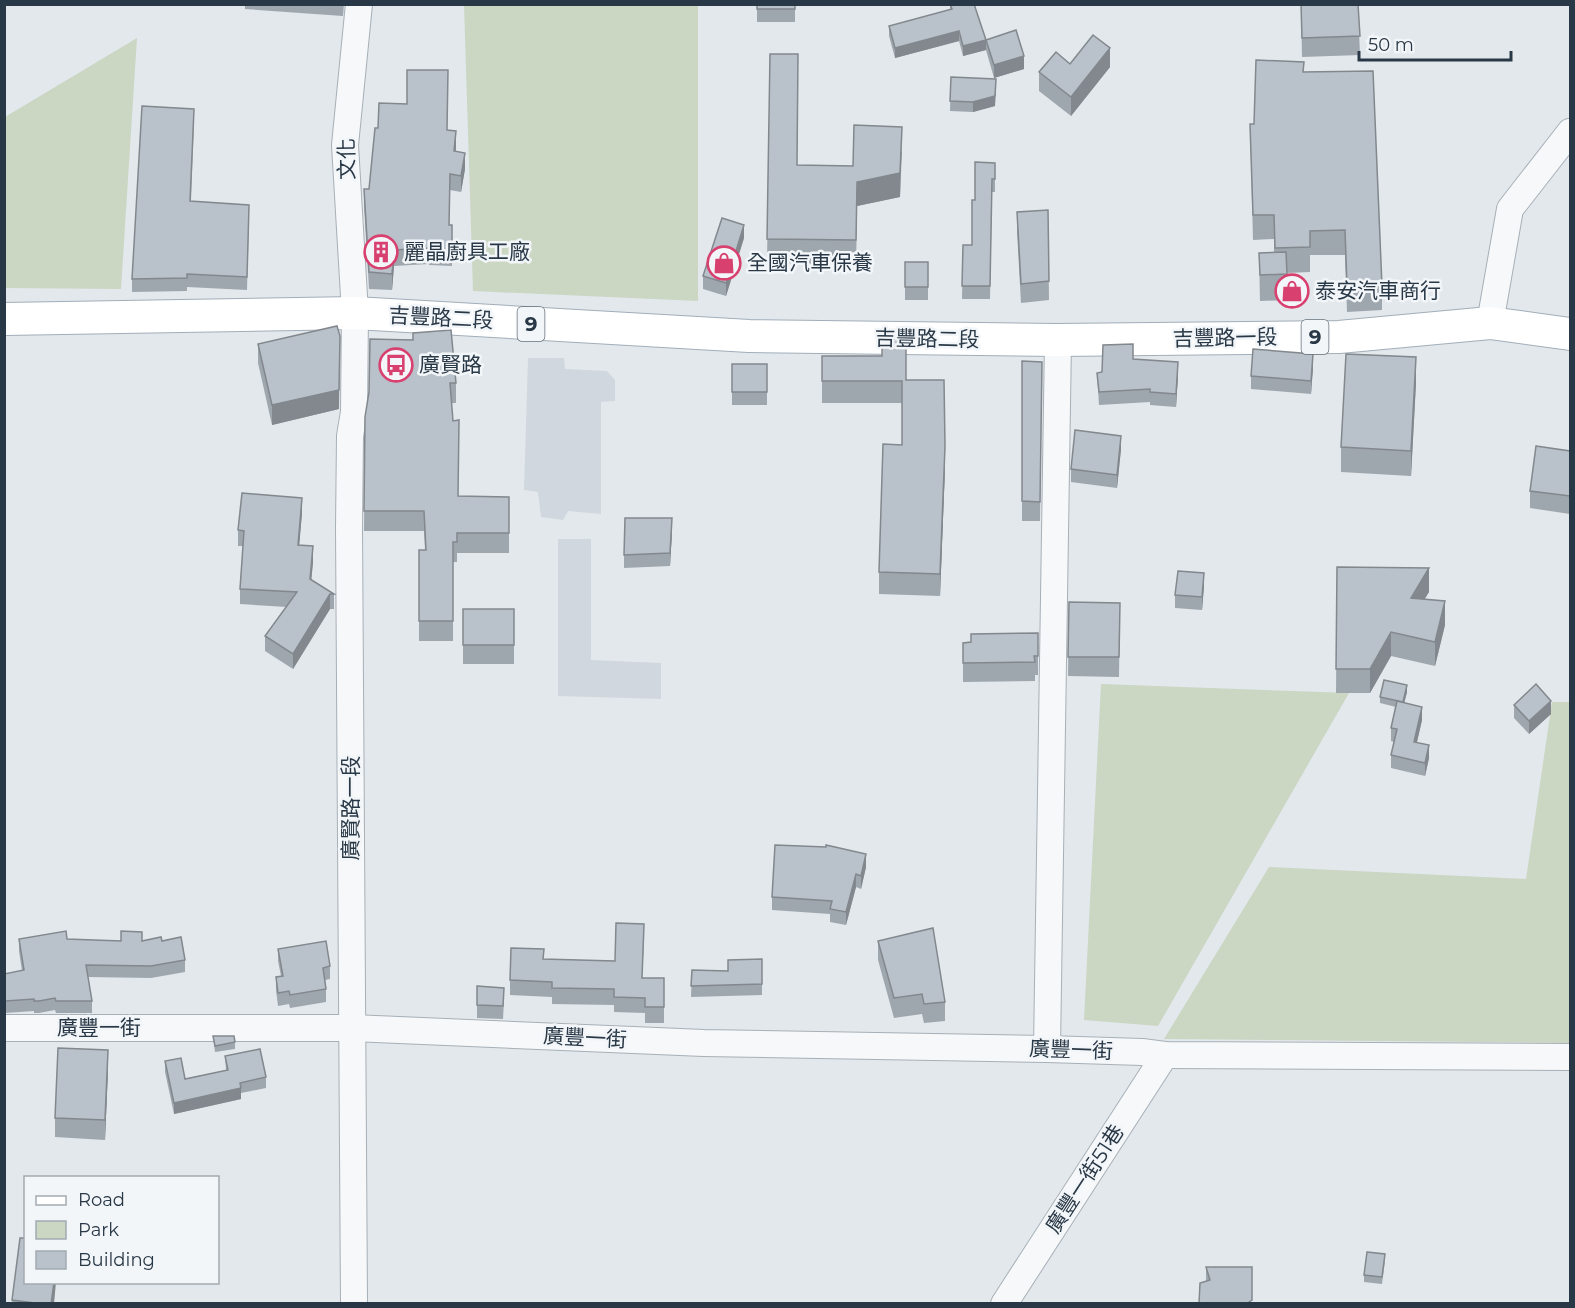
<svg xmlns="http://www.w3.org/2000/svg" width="1575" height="1308" font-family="Montserrat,'Noto Sans TC',sans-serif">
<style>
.built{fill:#d1d7de}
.green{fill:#cbd6c3}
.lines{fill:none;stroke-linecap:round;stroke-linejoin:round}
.minor-casing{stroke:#a7b0b7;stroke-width:28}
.major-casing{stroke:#a1aeb9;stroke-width:34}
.minor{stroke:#f6f8fa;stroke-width:26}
.major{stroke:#fff;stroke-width:32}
.wall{fill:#9fa7ae}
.shaded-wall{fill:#82888d}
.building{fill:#b9c2ca;stroke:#82888d;stroke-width:1.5}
.labels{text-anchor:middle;stroke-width:5;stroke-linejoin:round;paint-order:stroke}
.shield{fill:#f3f6f9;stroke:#66717c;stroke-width:1.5}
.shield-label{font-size:20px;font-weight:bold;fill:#293846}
.street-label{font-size:21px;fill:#293846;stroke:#f3f6f9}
.poi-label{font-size:21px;fill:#293846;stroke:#f3f6f9;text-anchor:start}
</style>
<rect width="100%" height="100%" fill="#e3e8ec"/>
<g class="built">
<path d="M528 358H564L565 369 607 371 615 380V401L601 402V514L568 511 563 520 541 517 538 492 524 490Z"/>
<path d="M558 539H591V660L661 663V699L558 696Z"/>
</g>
<g class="green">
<path d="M464 5H698V301L473 291Z"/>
<path d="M137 38 121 289 5 288V117Z"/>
<path d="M1101 684 1349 693 1158 1026 1084 1020Z"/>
<path d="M1552 702H1570V1043L1164 1039 1269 867 1526 879Z"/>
</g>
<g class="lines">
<g class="minor-casing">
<g id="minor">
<path d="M1490 323 1510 209 1570 132"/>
<path d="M4 1028H352L704 1043 1047 1049 1142 1052 1165 1055 1570 1057"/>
<path d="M1047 1049 1058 340"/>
<path d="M354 1304 349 528 350 436 354 412 355 313 345 145 359 4"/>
<path d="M1004 1304 1165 1055"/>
</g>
</g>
<g class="major-casing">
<path id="major" d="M4 319 355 313 749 336 1058 340 1339 337 1490 323 1570 334"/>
</g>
<use href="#minor" class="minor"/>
<use href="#major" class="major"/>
</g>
<g class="wall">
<path d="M245 4H344L343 16 245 9Z"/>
<rect x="757" y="4" width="38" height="18"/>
<path d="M950 4 986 40 1024 69 994 78 986 50 963 56 959 41 895 58 889 36V26L950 10Z"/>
<path d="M1301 4H1358L1360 55 1302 57Z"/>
<path d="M770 54 797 165 853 166 902 151 900 197 857 206 856 264 767 263Z"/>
<path d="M1070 64 1110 67 1071 116 1039 91V72Z"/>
<path d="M1304 72 1382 286V310L1347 312 1345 255H1310V272L1287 273V300L1260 301 1259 253 1274 252V239L1253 240 1250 124H1254Z"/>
<path d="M951 77 996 89 995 106 973 112 950 111Z"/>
<path d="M194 122 191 201 249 218 247 290 187 287V291L132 292V279Z"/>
<path d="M447 130 456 147V151L465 169 461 192 450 190 449 225H452V266L429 265V264L394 266 392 290 369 289 364 205V189H369Z"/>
<path d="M995 163V192H992L990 299H962L963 245H972L975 200Z"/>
<path d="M1048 210 1049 300 1021 303 1017 231V212Z"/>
<path d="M744 238 726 296 703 289V276Z"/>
<rect x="905" y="262" width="23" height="38"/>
<path d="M413 333 456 383V403H451L458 496 509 497V553H457V562H453V641H419V550H425L424 531H364L365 417 413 340Z"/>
<path d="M258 344 339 409 272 425 258 363Z"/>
<path d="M822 356 906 380 945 468 940 596 879 594V572L902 445V403H822Z"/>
<path d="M1133 359 1178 375 1176 407 1150 405V402L1099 405 1097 373 1102 372Z"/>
<path d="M1022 361 1042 362 1040 521H1022Z"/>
<rect x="732" y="364" width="35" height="41"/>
<path d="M1313 367 1311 394 1251 389V376Z"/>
<path d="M1416 383 1411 476 1341 472V447Z"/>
<path d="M1121 449 1117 488 1071 482V469Z"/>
<path d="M1570 451V514L1530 508V491Z"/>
<path d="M302 513 299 545 313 562 311 580 334 594V609H330L293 669 265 651V636L287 607 240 604V589L243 546H238V530Z"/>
<path d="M672 531 670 566 624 568V555Z"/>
<path d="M1337 567 1429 592 1424 599 1445 625 1435 666 1391 656 1370 693H1336Z"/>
<path d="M1204 586 1202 610 1175 608V595Z"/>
<path d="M1069 602 1120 603 1119 677 1068 676Z"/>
<rect x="463" y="609" width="51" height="55"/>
<path d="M1038 633V675H1035V681L963 682V643L971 642Z"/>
<path d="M1407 692 1404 703 1422 720 1417 742 1429 758 1425 776 1391 768V755L1394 742 1391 741V728L1396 707 1380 703V697Z"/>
<path d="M1514 705 1551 714 1529 734 1514 718Z"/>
<path d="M866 867 861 889 856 887 846 925 830 922V914L772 910V897Z"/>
<path d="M19 939H67L121 941H162L185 960V972L151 978 88 977 92 1001V1013H56L55 1010 39 1013H34V1011L5 1013 4 974 22 971 19 951Z"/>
<path d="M644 940 642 978H664V1023H645V1013L614 1012V1005L552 1004V997L510 995V980L544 959 615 961Z"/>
<path d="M878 941 945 1002V1021L924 1023 922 1014 894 1018 878 960Z"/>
<path d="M278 949 330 966V979L325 980 326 989V1002L290 1008 289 1004 278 1006 276 990V977L281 976 278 961Z"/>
<path d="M762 959V995L691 997 692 970 728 971Z"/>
<path d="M477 986 504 1001 503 1019 477 1018Z"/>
<path d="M213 1036 235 1042V1049L215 1052Z"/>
<path d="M225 1056 266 1077V1088L241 1093V1099L174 1114 165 1072V1061L185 1079 226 1070Z"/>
<path d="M108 1070 105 1140 55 1137V1118Z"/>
<path d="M1385 1261 1382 1284 1364 1282V1275Z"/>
<path d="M1206 1267H1252L1206 1281Z"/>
<path d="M12 1300 54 1304H12Z"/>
</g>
<g class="shaded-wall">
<path d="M959 31V41L895 58V48Z"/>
<path d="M986 40V50L963 56V46Z"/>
<path d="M1110 48V67L1071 116V97Z"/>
<path d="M1024 56V69L994 78V65Z"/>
<path d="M996 79 995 106 973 112V102Z"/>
<path d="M902 127 900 197 857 206 856 264 857 182Z"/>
<path d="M456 131V147L454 167V151Z"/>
<path d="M465 153V169L461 192V176Z"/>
<path d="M744 225V238L726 296V283Z"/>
<path d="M394 250V266L392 290V274Z"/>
<path d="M340 336 339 409 272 425V405Z"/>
<path d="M1313 354V367L1311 394V381Z"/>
<path d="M1416 357V383L1411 476V451Z"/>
<path d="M1178 362V375L1176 407V394Z"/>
<path d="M1121 436V449L1117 488V475Z"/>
<path d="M945 446V468L940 596V574Z"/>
<path d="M302 498V513L298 560V545Z"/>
<path d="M672 518V531L670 566V553Z"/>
<path d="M313 546V562L310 594V579Z"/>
<path d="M1429 568V592L1411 622V598Z"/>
<path d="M1204 573V586L1202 610V597Z"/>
<path d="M330 594V609L293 669V654Z"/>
<path d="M1445 601V625L1435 666V642Z"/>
<path d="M1391 632V656L1370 693V669Z"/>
<path d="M1407 685V692L1403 708V702Z"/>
<path d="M1551 701V714L1529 734V721Z"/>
<path d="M1422 707V720L1414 755V742Z"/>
<path d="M1429 745V758L1425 776V763Z"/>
<path d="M866 854V867L861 889V876Z"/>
<path d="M856 874V887L846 925V912Z"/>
<path d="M108 1050V1070L105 1140V1120Z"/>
<path d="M241 1088V1099L174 1114V1103Z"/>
<path d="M54 1282H56L54 1304H51Z"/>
</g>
<g class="building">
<rect x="757" y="4" width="38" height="5"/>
<path d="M950 4H974L986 40 963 46 959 31 895 48 889 26 952 9Z"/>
<path d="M1301 4H1358L1360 36 1302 38Z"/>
<path d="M1016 30 1024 56 994 65 986 40Z"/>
<path d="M1093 35 1110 48 1071 97 1039 72 1056 52 1070 64Z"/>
<path d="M770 54H798L797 165 853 166 854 125 902 127 900 173 857 182 856 240 767 239Z"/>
<path d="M1256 60 1304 62 1303 72 1373 71 1382 286 1347 287 1345 230 1310 231V247L1275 248 1274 215H1253L1250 124H1254Z"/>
<path d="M407 70H448L447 130 456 131 454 151 465 153 461 176 450 174 449 225H452V250L429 249V248L394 250 392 274 369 272 364 189H369L375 128H378L379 103 407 104Z"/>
<path d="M951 77 996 79 995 96 973 102 950 101Z"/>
<path d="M142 106 194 109 190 201 249 205 247 277 187 274V278L132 279Z"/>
<path d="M975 162 995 163V179H992L990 286H962L963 245H972V200H975Z"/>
<path d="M1048 210 1049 281 1021 284 1017 212Z"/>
<path d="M722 218 744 225 726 283 703 276Z"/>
<path d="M1286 252 1287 274 1260 275 1259 253Z"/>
<rect x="905" y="262" width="23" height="25"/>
<path d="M337 326 340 336 339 390 272 405 258 344Z"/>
<path d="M451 330 456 383H450L453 421 459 420 458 496 509 497V533H457V542H453V621H419V550H426L424 511H364L365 417 369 392 370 339 413 340V333Z"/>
<path d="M882 339H906V380H944L945 446 940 574 879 572 883 444 902 445V381H822V356H882Z"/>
<path d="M1133 344V359L1178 362 1176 394 1150 392V389L1099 392 1097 373 1102 372 1103 345Z"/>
<path d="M1253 349 1313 354 1311 381 1251 376Z"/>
<path d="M1346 354 1416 357 1411 451 1341 447Z"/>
<path d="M1022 361 1042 362 1040 502 1022 501Z"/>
<rect x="732" y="364" width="35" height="28"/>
<path d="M1075 430 1121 436 1117 475 1071 469Z"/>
<path d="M1536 446 1570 451V496L1530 491Z"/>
<path d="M242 493 302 498 298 545 313 546 310 579 334 594H330L293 654 265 636 297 592 240 589 244 531 238 530Z"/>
<path d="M625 518H672L670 553 624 555Z"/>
<path d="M1337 567 1429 568 1411 598 1445 601 1435 642 1391 632 1370 669H1336Z"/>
<path d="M1178 571 1204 573 1202 597 1175 595Z"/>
<path d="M1069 602 1120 603 1119 657H1068Z"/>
<rect x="463" y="609" width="51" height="36"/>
<path d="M1038 633V656H1034L1035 662 963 663V643L971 642V634Z"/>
<path d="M1384 680 1407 685 1403 702 1380 697Z"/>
<path d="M1536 684 1551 701 1529 721 1514 705Z"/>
<path d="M1397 701 1422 707 1414 742 1429 745 1425 763 1391 755 1397 729 1391 728Z"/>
<path d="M775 845 826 847V845L866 854 861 876 856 874 846 912 830 909 832 901 772 897Z"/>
<path d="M616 923 644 924 642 978H664V1007H645V998L614 997V989L552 988V982L510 980 511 948 544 949 543 959 615 961Z"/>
<path d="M933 928 945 1002 924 1004 922 994 894 998 878 941Z"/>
<path d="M66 931 67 939 121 941V931L142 932V941L161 937 162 941 181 937 185 960 151 966 86 965 92 1001H56L55 998 39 1001H34V999L5 1001 4 974 24 970 19 939Z"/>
<path d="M326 941 330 966 323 968 326 989 290 995 289 991 278 993 276 977 283 976 278 949Z"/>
<path d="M762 959V984L691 986 692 970 728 971V960Z"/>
<path d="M477 986 504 988 503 1006 477 1005Z"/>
<path d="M213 1036H234L235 1042 215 1046Z"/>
<path d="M58 1048 108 1050 105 1120 55 1118Z"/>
<path d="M260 1049 266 1077 240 1083 241 1088 174 1103 165 1061 181 1058 185 1079 228 1070 225 1056Z"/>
<path d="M20 1238H26V1282H54L51 1304H43L12 1300Z"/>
<path d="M1367 1252 1385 1254 1382 1277 1364 1275Z"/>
<path d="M1206 1267H1252V1300L1246 1304H1199L1200 1283 1210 1280Z"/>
</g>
<defs>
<g id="building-ring" transform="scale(1.725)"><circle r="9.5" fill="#f3f6f9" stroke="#d8406f" stroke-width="1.5"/><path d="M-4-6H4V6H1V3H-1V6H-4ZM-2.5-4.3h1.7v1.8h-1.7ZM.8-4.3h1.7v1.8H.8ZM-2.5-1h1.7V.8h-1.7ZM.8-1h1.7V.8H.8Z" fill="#d8406f"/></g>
<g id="shop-ring" transform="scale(1.725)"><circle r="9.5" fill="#f3f6f9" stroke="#d8406f" stroke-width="1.5"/><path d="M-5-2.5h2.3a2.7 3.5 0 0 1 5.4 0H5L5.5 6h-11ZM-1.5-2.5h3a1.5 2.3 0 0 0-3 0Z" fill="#d8406f"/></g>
<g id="bus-ring" transform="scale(1.725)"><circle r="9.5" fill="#f3f6f9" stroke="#d8406f" stroke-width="1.5"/><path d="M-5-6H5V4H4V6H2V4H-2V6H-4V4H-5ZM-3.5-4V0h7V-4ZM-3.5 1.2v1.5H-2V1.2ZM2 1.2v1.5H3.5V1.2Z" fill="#d8406f"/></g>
</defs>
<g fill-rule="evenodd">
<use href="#building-ring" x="381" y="252"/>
<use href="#shop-ring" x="724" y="263"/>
<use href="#shop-ring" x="1292" y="291"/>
<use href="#bus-ring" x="396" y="365"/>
</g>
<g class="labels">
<g class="shield">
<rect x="517.5" y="307" width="27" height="34" rx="4.5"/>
<rect x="1301.5" y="320" width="27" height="34" rx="4.5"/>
</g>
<g class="shield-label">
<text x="531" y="331">9</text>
<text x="1315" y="344">9</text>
</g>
<g class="street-label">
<text transform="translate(347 159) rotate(-91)" y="7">文化</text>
<text transform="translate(441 318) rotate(3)" y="7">吉豐路二段</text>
<text transform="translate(1225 338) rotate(-1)" y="7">吉豐路一段</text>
<text transform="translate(927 339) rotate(1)" y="7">吉豐路二段</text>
<text transform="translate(351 808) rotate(-90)" y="7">廣賢路一段</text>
<text x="99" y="1035">廣豐一街</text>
<text transform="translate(585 1038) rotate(3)" y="7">廣豐一街</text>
<text transform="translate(1071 1050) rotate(2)" y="7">廣豐一街</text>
<text transform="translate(1085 1179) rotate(-57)" y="7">廣豐一街51巷</text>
</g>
<g class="poi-label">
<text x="404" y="259">麗晶廚具工廠</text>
<text x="747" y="270">全國汽車保養</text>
<text x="1315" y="298">泰安汽車商行</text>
<text x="419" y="372">廣賢路</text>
</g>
</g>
<rect width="1575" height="1308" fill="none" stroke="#293846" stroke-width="12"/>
<rect x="24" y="1176" width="195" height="108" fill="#f3f6f9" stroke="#a2aab1" stroke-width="1.5"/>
<rect x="36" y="1196" width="30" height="9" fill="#ffffff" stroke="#a2aab1" stroke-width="1.5"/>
<text x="78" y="1206" font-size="18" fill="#293846">Road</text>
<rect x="36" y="1221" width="30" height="18" fill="#cbd6c3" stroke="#a2aab1" stroke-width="1.5"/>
<text x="78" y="1236" font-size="18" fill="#293846">Park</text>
<rect x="36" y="1251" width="30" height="18" fill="#b9c2ca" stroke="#a2aab1" stroke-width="1.5"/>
<text x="78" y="1266" font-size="18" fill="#293846">Building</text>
<path d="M1359 51v9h152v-9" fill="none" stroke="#293846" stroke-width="3"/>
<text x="1368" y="51" font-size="18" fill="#293846" stroke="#f3f6f9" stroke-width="4.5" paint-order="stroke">50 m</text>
</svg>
